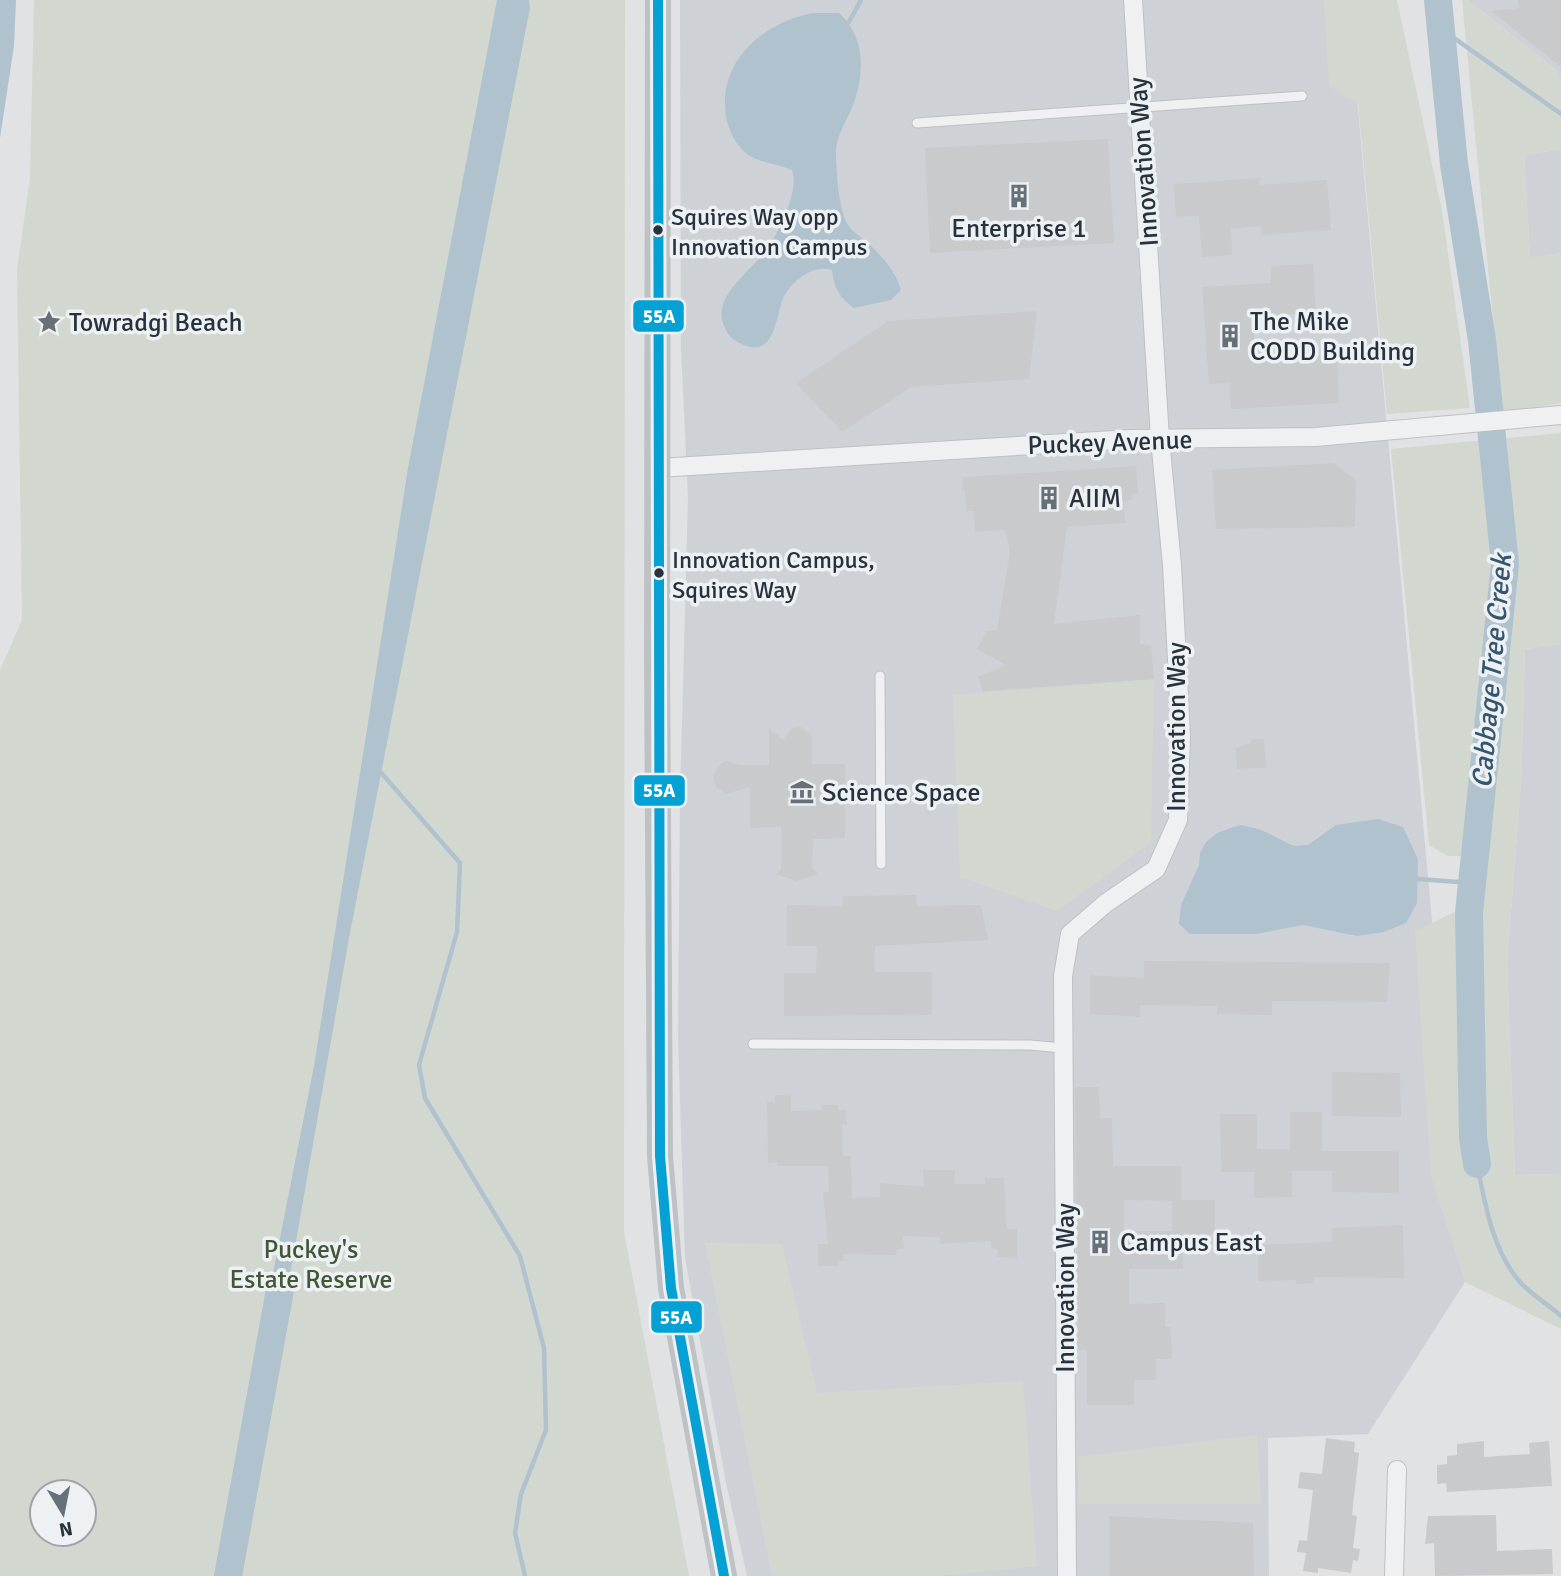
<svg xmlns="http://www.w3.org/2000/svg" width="1561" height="1576" font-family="Signika,sans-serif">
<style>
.built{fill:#ced2d7}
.green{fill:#d2d8d0;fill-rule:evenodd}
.water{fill:#b0c2ce}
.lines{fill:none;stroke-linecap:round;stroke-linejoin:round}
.stream{stroke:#b0c2ce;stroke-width:4.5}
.river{stroke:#b0c2ce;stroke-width:28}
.building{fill:#c8cacc;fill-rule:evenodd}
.service-casing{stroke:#bec0c2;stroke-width:11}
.minor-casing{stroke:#bec0c2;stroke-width:20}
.service{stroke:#eff0f1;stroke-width:9}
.minor{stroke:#eff0f1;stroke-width:18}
.secondary{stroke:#bec2c4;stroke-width:26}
.bus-1-casing{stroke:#edf1f4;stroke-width:16}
.bus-1{stroke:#06a1d4;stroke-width:10}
.bus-dot{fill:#28323c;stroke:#edf1f4;stroke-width:2.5}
.labels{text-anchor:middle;stroke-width:7;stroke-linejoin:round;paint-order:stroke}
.bus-label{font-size:24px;fill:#28323c;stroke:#edf1f4;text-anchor:start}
.street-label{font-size:26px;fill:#28323c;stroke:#edf1f4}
.poi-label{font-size:26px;fill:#28323c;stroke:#edf1f4;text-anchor:start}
.park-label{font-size:26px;fill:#425736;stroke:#edf1f4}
.water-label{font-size:28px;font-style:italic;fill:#35576d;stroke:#edf1f4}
.line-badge{stroke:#edf1f4;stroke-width:2.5}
.badge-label{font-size:19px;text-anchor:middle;font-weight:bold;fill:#fff}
</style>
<rect width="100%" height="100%" fill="#e0e2e4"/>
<g class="built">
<path d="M680 0H1348L1465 1282 1368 1434 1268 1438 1269 1576H747L726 1483 685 1258 678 1038 680 797 688 498 681 349Z"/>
<path d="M1468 0H1561V85L1556 70Z"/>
<path d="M1561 149V253L1530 258 1524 155Z"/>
<path d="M1561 644V1174L1515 1175 1507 962 1521 783 1525 649Z"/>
</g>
<g class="green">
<path d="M34 0H625L624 1232 689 1576H0V670L22 620 17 270 30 178ZM42 1492H84V1534H42Z"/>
<path d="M1324 0H1397L1442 211 1470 408 1387 414 1358 103 1329 86Z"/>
<path d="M1462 0H1468L1556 70 1561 85V149L1524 155 1530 257 1561 253V403L1502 413Z"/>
<path d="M1561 433V644L1525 649 1521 783 1507 962 1515 1175 1561 1174V1329L1465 1282 1431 1176 1415 931 1459 910 1466 856H1447L1429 845 1391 449Z"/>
<path d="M1154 679 1151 842 1057 911 960 877 953 695Z"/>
<path d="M705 1243 782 1244 817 1393 1023 1381 1037 1566 939 1576H772Z"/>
<path d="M1257 1435 1261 1504H1079L1078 1457Z"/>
</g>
<g class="water">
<path d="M0 0H16L14 46 0 138Z"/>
<path d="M497 0H529L530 8 349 938 281 1327 263 1324 314 1066 408 468Z"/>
<path d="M813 13H839C863 35 865 65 856 96 851 117 835 133 836 156 837 177 838 206 848 225 852 232 862 237 868 243 882 256 896 272 901 290L891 300 854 308C839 297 834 288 832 270 812 264 789 283 782 301 776 319 774 357 744 345 735 341 729 338 725 328 709 297 753 270 768 248 779 231 800 189 792 170 778 164 760 163 747 154 736 146 728 129 726 116 717 62 763 22 813 13Z"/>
<path d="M1378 819 1403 827 1418 859 1417 903 1406 923 1384 932 1357 936 1303 925 1256 934H1190L1179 924 1181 905 1199 865 1200 853 1206 842 1217 833 1240 825 1259 829 1294 846 1308 845 1336 825Z"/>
</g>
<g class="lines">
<g class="stream">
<path d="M849 22 861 0"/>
<path d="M1440 28 1561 114"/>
<path d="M377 768 460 863 457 932 419 1065 425 1098 520 1256 544 1348 546 1430 521 1494 515 1533 525 1576"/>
<path d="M1418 879 1472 883"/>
<path d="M1477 1164C1485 1203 1492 1249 1519 1281 1530 1294 1548 1304 1561 1316"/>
</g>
<g class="river">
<path d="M1438 0 1454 164 1482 340 1505 564 1469 913 1473 1138 1477 1164"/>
<path d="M228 1576 280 1290"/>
</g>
</g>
<g class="building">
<path d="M1518 0H1561V67L1491 11 1520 8Z"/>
<path d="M1108 139 1114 243 930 253 925 148Z"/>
<path d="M1260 178 1259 185 1327 180 1331 230 1261 235 1260 226 1231 229 1232 255 1202 257 1199 216 1176 217 1174 184Z"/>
<path d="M1313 264 1316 312 1253 317 1255 360 1337 355 1339 403 1231 409 1230 383 1209 384 1202 287 1271 283V266Z"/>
<path d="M1037 311 1029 379 911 387 842 432 796 383 888 321Z"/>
<path d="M1333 463 1356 480 1355 527 1216 529 1212 470Z"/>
<path d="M1136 466 1138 493 1132 494V500L1124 501 1125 523 1067 527 1054 624 1140 615V644L1151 646 1154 679 983 691 978 677 1006 665 977 649 987 631 997 630 1010 552 1005 530 975 532 974 511H966L965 491H962L963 477Z"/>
<path d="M801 727 812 736V764H845V838L813 839 812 867 818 874 796 881 776 874 781 869V827L750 828V787L726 794 716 787 713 776 719 765 726 761 741 765H769V728L783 740 792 728Z"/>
<path d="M1251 739H1264L1266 768 1237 769 1236 748 1251 743Z"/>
<path d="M916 895 917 906 981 905 988 940 875 946V972H932V1015L784 1016V973H816L817 946H787V905L843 906V896Z"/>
<path d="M1144 961 1390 963 1387 1002 1272 1001V1015L1217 1014V1006L1140 1005V1017L1090 1014V975L1144 978Z"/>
<path d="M1332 1072 1400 1073 1401 1117 1332 1116Z"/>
<path d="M1075 1087H1099L1100 1118H1112L1113 1166H1181V1200H1215V1234H1183V1269H1129V1304L1165 1303V1327H1171L1172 1359H1156V1380H1134V1405H1087V1350H1077ZM1124 1200 1172 1201V1231H1124Z"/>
<path d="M775 1095H791V1111L821 1110 822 1105H838V1110H846L847 1125 842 1124 843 1156H851L852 1198 880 1197V1183L924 1187 923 1170H955V1184H985V1178H1004L1006 1222 1008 1229H1017V1258L997 1257 998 1249 991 1248V1241L940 1244V1237L903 1236 904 1248 897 1249 896 1255 843 1254 844 1261H838L839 1266H818V1244H828L823 1192H829L828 1166H777V1162L768 1163 767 1102H775Z"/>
<path d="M1290 1112H1322V1151H1399V1193L1332 1192V1171H1292V1197L1254 1198V1172H1221L1220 1114H1257V1149H1290Z"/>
<path d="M1403 1225 1404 1278 1314 1277V1283L1296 1284V1280L1258 1281V1245L1332 1242V1228Z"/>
<path d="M1326 1438 1355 1442 1354 1452 1359 1453 1352 1515 1357 1516 1353 1548 1360 1549 1358 1561 1353 1560 1351 1573 1318 1568V1573L1303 1571 1306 1553 1297 1552 1299 1540 1307 1541 1313 1490 1298 1488 1300 1472 1322 1474Z"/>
<path d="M1484 1441V1457L1530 1454 1529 1443 1549 1441 1552 1486 1447 1492 1446 1483 1437 1484V1465L1447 1464V1456L1457 1455V1444Z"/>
<path d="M1496 1515 1497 1551 1552 1549 1553 1574 1435 1576 1434 1543 1425 1544 1428 1516Z"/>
<path d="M1109 1516 1253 1523 1254 1576H1109Z"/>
</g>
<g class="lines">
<g class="service-casing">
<g id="service">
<path d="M917 123 1302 96"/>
<path d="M880 676 881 864"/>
<path d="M753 1044 1030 1045 1063 1048"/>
</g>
</g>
<g class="minor-casing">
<g id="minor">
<path d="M658 468 1131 439 1316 437 1561 415"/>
<path d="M1067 1576 1063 976 1070 934 1106 903 1156 869 1178 820 1181 736 1172 565 1160 439 1133 0"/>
<path d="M1394 1576 1397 1470"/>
</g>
</g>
<use href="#service" class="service"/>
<use href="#minor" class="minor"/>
<path class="secondary" d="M658 0 657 660 660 1156 671 1288 724 1576"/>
<g class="bus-1-casing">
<path id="bus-1" d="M658 0 660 1156 671 1288 724 1576"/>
</g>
<use href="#bus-1" class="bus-1"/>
</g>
<defs>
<g id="building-bare" transform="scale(1.89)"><path d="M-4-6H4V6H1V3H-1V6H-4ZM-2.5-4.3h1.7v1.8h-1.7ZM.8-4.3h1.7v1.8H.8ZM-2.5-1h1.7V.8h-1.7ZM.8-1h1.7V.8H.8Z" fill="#687077" stroke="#edf1f4" stroke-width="2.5" paint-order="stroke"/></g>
<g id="sight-bare" transform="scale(1.89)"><path d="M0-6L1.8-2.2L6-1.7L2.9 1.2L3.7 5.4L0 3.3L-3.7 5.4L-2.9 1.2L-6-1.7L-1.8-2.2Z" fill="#687077" stroke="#edf1f4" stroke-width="2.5" paint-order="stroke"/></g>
<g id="museum-bare" transform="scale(1.89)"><path d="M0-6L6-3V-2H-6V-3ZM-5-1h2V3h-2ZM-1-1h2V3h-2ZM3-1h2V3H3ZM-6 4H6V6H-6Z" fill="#687077" stroke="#edf1f4" stroke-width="2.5" paint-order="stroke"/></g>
</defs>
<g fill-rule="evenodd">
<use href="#building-bare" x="1019" y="196"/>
<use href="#sight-bare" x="49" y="322"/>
<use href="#building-bare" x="1230" y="336"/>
<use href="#building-bare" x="1049" y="498"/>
<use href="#museum-bare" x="802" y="792"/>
<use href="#building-bare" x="1100" y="1242"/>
</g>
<g class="bus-dot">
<circle cx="658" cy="230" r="6"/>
<circle cx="659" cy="573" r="6"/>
</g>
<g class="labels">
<g class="bus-label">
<text x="671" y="225">Squires Way opp<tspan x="671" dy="30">Innovation Campus</tspan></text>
<text x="672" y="568">Innovation Campus,<tspan x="672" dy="30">Squires Way</tspan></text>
</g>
<g class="street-label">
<text transform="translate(1143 162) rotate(-94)" y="9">Innovation Way</text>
<text transform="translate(1110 442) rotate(-2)" y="9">Puckey Avenue</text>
<text transform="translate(1176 727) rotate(-90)" y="9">Innovation Way</text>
<text transform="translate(1065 1288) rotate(-90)" y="9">Innovation Way</text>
</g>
<g class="poi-label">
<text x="1019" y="237" text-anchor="middle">Enterprise 1</text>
<text x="1250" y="330">The Mike<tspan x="1250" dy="30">CODD Building</tspan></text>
<text x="69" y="331">Towradgi Beach</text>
<text x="1069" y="507">AIIM</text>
<text x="822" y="801">Science Space</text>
<text x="1120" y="1251">Campus East</text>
</g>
<g class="park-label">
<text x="311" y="1258">Puckey's<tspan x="311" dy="30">Estate Reserve</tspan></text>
</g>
<g class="water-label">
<text transform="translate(1491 671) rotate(-85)" y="10">Cabbage Tree Creek</text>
</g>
</g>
<g class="line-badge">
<rect x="632" y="299" width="53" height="34" rx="7" fill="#06a1d4"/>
<rect x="633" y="774" width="53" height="33" rx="7" fill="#06a1d4"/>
<rect x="650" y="1300" width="53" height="34" rx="7" fill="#06a1d4"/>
</g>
<g class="badge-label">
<text x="659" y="323">55A</text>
<text x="659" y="797">55A</text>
<text x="676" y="1324">55A</text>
</g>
<g transform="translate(63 1513) rotate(170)"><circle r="33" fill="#edf1f4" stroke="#9ea5aa" stroke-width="2"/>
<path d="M0-5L12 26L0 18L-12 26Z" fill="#687077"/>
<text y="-10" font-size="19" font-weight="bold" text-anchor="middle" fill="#28323c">N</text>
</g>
</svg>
